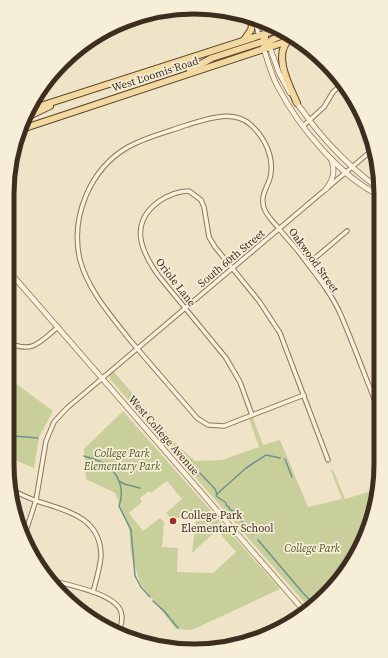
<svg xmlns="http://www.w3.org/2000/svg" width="388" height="658" font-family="'Source Serif 4',serif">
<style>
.green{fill:#c9cf9b;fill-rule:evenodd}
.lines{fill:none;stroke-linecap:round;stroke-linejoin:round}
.stream{stroke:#6f938a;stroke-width:1.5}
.minor-casing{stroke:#8d765c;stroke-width:5.5}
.tertiary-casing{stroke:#8d765c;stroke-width:6}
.primary-casing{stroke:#5b4430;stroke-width:8}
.minor{stroke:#faf1dc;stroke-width:3.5}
.tertiary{stroke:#faf1dc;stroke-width:4.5}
.primary{stroke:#f3d9a0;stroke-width:6}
.poi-dot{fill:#9e2a2b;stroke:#f7eed8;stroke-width:1.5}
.labels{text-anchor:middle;stroke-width:3.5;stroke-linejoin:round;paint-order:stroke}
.street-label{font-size:11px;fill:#3d2e20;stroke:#f7eed8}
.park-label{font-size:11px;font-style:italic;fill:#4d5a26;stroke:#f7eed8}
.poi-label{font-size:11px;fill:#3d2e20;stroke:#f7eed8;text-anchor:start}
.rim{fill:none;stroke:#3d2e20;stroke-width:5}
</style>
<rect width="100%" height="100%" fill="#f0e4c8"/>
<g class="green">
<path d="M114 372 180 448 195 461 222 460 259 447 249 419 253 418 263 445 280 440 308 507 342 499 331 470H333L345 499 378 489 377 494 368 497 375 505 371 524 349 568 310 609 110 379V374Z"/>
<path d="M7 377 53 411 39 437 34 468 7 457Z"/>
<path d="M123 411 280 589 192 630 176 629 140 583 131 552 129 529 115 493 86 479 84 449ZM167 481 182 499 166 513 170 517 196 519 192 553 217 530 236 552 213 573 177 572 178 548 162 547 164 522 160 518 143 531 129 513 142 502 140 498 149 491 151 493Z"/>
</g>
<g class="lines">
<g class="stream">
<path d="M7 430 14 436 38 438"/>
<path d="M84 456C90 458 98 460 105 464 119 473 125 490 119 506L131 530 135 576 141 587 150 597"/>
<path d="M285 459 292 477"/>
<path d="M200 473 215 489 217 494 216 496 225 502 227 506 229 507 230 510 234 511 237 516 253 534"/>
<path d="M119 481 124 484 140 488"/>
<path d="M217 494 246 468 266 455 280 458"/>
<path d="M258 540 303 593 315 605"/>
<path d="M153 601 164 611 178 628"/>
</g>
<g class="minor-casing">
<g id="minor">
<path d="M255 21 259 36"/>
<path d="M263 24 265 34"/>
<path d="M303 126 324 107 333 92 341 85"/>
<path d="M308 264 347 231"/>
<path d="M7 342C32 354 39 343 58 327"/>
<path d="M304 395 224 426 208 425 197 418C175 392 152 366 130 340 111 316 88 290 80 260 70 217 90 169 128 147 146 137 167 132 187 125 207 119 233 109 251 125 265 138 275 158 270 178 267 188 260 196 264 208 267 217 275 223 280 230 286 237 292 244 298 251 313 271 330 291 340 313 350 336 359 360 368 383 372 392 375 404 381 412"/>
<path d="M252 415 240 382 226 358 158 275C141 251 129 224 158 202 168 195 177 191 189 191L201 200 204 207 209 237 215 247 259 301 280 333 328 460"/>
<path d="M11 490C21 494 30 499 40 502 68 511 101 518 101 556 100 568 96 581 93 592"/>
<path d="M24 537 36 500 46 441 54 422 67 408 371 151"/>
<path d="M46 579C64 584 116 593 121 612 123 619 121 627 118 633"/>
</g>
</g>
<g class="tertiary-casing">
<g id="tertiary">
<path d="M269 45 279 73 290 93"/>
<path d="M263 47C268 60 271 75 278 87 298 126 341 178 381 196"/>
<path d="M295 101C300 107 305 114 310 121 326 142 357 175 381 189"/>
<path d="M326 189C333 180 336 171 331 159"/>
<path d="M7 269 306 613"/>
</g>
</g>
<g class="primary-casing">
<g id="primary">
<path d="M244 40 251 30 253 20"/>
<path d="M288 41C273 56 290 87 297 103"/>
<path d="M264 49C268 39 278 37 287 34"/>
<path d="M190 70 212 58 262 42 265 38V34"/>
<path d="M28 110 277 30"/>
<path d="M25 118 50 106"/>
<path d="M19 130 297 38"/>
</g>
</g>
<use href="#minor" class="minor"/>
<use href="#tertiary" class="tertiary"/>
<use href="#primary" class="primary"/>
</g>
<circle class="poi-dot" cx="173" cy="521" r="4"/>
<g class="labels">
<g class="street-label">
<text transform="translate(155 74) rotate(-18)" y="4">West Loomis Road</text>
<text transform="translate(231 258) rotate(-40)" y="4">South 60th Street</text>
<text transform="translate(314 260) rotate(54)" y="4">Oakwood Street</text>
<text transform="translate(176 282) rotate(52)" y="4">Oriole Lane</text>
<text transform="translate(164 435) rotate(49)" y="4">West College Avenue</text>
</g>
<g class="park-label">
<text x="122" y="457">College Park<tspan x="122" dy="13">Elementary Park</tspan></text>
<text x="312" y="552">College Park</text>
</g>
<g class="poi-label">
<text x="181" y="519">College Park<tspan x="181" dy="13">Elementary School</tspan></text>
</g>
</g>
<path d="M0 0H388V658H0ZM194 14H194A180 180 0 0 1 374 194V464A180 180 0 0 1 194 644H194A180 180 0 0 1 14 464V194A180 180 0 0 1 194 14Z" fill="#f7eed8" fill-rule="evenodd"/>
<path class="rim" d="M194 14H194A180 180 0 0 1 374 194V464A180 180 0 0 1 194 644H194A180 180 0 0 1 14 464V194A180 180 0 0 1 194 14Z"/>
</svg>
